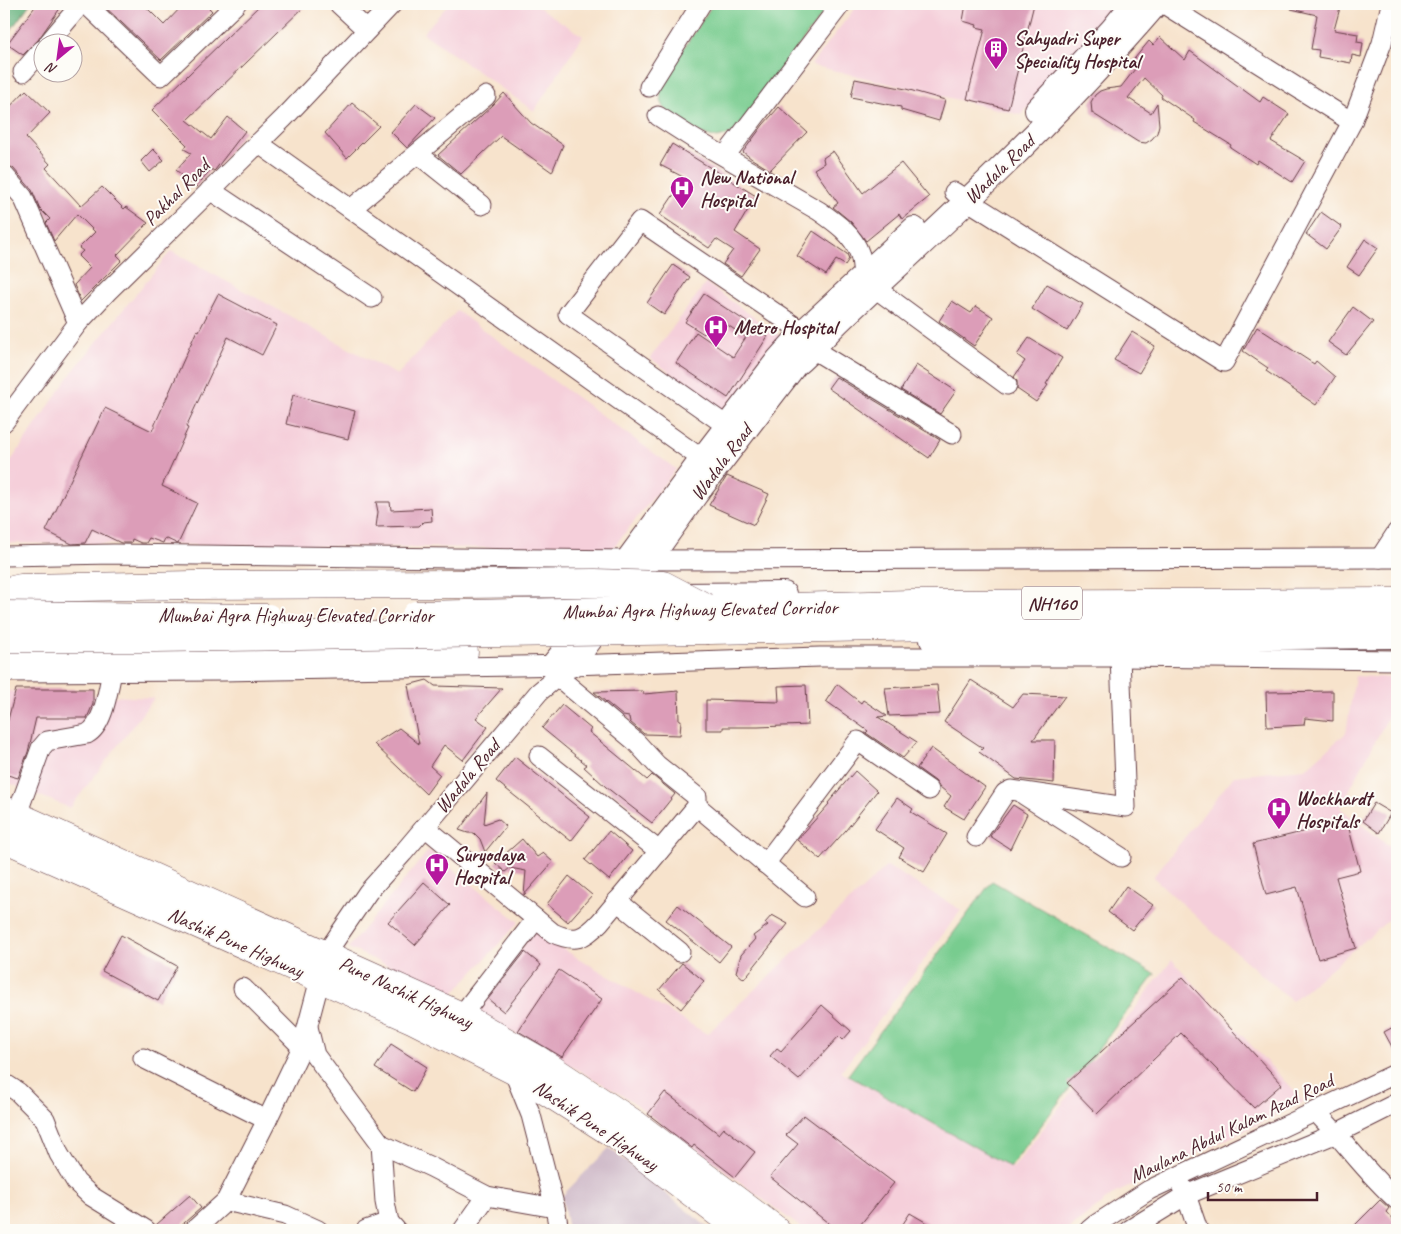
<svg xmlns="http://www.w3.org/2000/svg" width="1401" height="1234" font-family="Caveat,sans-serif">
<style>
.built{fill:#f5cfda}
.industrial{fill:#d1bdcb}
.green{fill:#78cc8f;stroke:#61765d}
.forest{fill:#62b07a;stroke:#566852}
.building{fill:#dc9db8}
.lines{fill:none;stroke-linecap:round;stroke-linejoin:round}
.minor-casing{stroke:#643c43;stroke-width:21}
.major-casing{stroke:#643c43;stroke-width:26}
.highway-casing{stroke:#643c43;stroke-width:29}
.minor{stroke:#fff;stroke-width:19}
.major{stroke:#fff;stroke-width:24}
.highway{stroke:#fff;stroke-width:28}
.highway-bridge-casing{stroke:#643c43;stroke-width:29;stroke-linecap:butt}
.highway-bridge{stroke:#fff;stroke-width:28}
.labels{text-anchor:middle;stroke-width:4;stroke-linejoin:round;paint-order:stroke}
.shield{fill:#fdfcf7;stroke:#806168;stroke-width:1}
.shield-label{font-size:19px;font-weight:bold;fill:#4a1f2b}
.poi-label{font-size:20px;font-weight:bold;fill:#4a1f2b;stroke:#fdfcf7;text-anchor:start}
.street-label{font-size:20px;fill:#4a1f2b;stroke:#fdfcf7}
</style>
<rect width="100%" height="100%" fill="#fdfcf7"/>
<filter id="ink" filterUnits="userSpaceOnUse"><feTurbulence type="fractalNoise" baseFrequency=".02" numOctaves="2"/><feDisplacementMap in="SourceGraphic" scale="10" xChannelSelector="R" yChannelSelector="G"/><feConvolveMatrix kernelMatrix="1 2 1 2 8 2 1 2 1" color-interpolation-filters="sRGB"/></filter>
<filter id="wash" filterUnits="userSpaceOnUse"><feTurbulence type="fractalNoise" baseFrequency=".0096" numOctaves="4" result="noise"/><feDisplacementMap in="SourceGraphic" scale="20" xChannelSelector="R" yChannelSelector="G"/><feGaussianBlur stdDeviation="1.12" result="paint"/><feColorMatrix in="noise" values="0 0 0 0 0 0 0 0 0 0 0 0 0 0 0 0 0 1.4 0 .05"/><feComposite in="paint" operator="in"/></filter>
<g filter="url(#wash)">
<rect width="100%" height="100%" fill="#f7e3cc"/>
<g class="built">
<path d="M449 4H534L583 36 534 111 423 33Z"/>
<path d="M858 4H1120L1021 115 811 65Z"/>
<path d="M171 251 397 375 457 311 676 469 612 549 4 543V471L73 371Z"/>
<path d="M706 283 783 338 724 412 650 358Z"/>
<path d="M1355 676 1397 678V700L1340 808 1397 852V913L1292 1001 1215 934 1153 877 1234 776 1305 769 1346 733Z"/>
<path d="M4 691 154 698 70 808 4 781Z"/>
<path d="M429 850 519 922 453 994 348 948Z"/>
<path d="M887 866 961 910 841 1072 1013 1168 1172 960 1304 1102 1114 1194 1068 1230H804L629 1099 473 1010 534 932 707 1034Z"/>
</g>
<path class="industrial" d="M609 1148 711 1230H568L562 1196Z"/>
<g class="green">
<path d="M713 4H830L733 134 717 138 700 133 668 115 661 101 660 84Z"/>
<path d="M992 881 1155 974 1010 1167 848 1075Z"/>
</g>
<path class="forest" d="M4 4H30L4 39Z"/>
<g id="blocks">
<g class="building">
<path d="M37 4H63L38 40 23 55 7 44Z"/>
<path d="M102 4H143L164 25 184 4H205L212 11 161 60Z"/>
<path d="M261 4H307L187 120 211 139 228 117 245 131 215 170 214 171 211 169 196 187 176 170 191 153 184 149 187 145 152 110Z"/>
<path d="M966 4H1034L1008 109 967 99 985 29 976 27 977 25 963 21Z"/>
<path d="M1291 4H1341L1334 30 1358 34 1357 42 1363 43 1361 57 1352 55 1351 63 1318 57 1319 50 1311 49 1317 15 1291 9Z"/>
<path d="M1160 37 1185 60 1190 51 1260 102 1263 97 1289 114 1271 141 1305 161 1292 182 1258 160 1256 164 1230 147 1231 145 1194 122 1195 120 1161 97 1162 95 1144 78 1128 98 1151 113 1157 103 1159 125 1157 133 1152 139 1146 143 1138 142 1092 113 1091 102 1095 95 1100 91 1106 89 1121 87 1135 69 1130 64 1149 41 1153 45Z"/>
<path d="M855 79 906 89 945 100 939 121 901 110V107L851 97Z"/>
<path d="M26 90 50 113 26 138 50 164 46 168 81 206 102 187 124 209 126 207 148 223 117 255 122 260 81 301 74 285 90 268 78 256 83 251 79 248 95 232 77 214 54 241 46 223 50 219 40 209 32 190 13 168 4 164V113Z"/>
<path d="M504 93 531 123 563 145 552 172 501 136 461 174 438 155 493 105Z"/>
<path d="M352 103 379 126 347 158 325 133Z"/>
<path d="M416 104 435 118 407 148 391 132Z"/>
<path d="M779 107 807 132 770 170 752 159 743 152 763 125Z"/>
<path d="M672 144 756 196 735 232 760 249 741 276 723 264 733 250 716 239 709 248 660 215 685 178 660 165Z"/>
<path d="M153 149 164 160 150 172 141 161Z"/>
<path d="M833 151 863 193 901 163 929 197 902 219 899 214 866 241 851 222 833 207 838 203 814 169 824 163 823 158Z"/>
<path d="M1321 212 1342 227 1326 249 1306 234Z"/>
<path d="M813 231 847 254 849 259 845 265 836 260 826 275 797 256Z"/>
<path d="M1365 239 1378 248 1359 275 1347 267Z"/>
<path d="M673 265 690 277 664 315 647 303Z"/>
<path d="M1047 284 1083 304 1067 331 1032 309Z"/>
<path d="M218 294 277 325 262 355 228 337 186 427 188 428 162 486 197 503 178 544 165 538 163 543 149 538 146 543H141L132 539 131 543H121L92 529 85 543 72 544 46 531 105 408 152 431 197 330 199 331Z"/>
<path d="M704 294 768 336 728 398 676 363 696 332 733 357 746 337 715 317 704 334 685 322Z"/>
<path d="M952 301 971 313 976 306 993 317 974 346 939 321Z"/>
<path d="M1353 307 1373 322 1346 355 1328 342Z"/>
<path d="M1257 327 1314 364 1316 361 1335 377 1316 405 1266 371 1268 368 1243 351Z"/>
<path d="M1132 332 1155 346 1139 373 1114 360Z"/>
<path d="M1029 338 1062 358 1046 384 1048 385 1036 402 1017 389V381L1014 377 1025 361 1017 355Z"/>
<path d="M916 365 956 391 940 414 901 390Z"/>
<path d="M836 377 940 440 929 458 828 388Z"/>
<path d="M293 395 355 411 348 439 286 424Z"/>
<path d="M727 476 769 494 754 525 709 505Z"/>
<path d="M376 502H390L391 510 431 508 432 521 423 522 419 526 376 527 378 512Z"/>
<path d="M427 680 435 686 502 688 476 718 488 727 463 760 444 745 430 766 440 775 426 794 374 744 399 728 419 744 408 685Z"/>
<path d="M971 680 1013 707 1023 694 1065 696 1033 740H1055L1054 783 1016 779 979 752 983 748 944 722Z"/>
<path d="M837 684 861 703 863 700 887 716 878 717 917 742 903 758 866 733 868 731 826 701Z"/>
<path d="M806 685 808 725 758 727H723V730H706V700L779 702 778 686Z"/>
<path d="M937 685 940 714 889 716 885 688Z"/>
<path d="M16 689H93V704L87 718H36L28 752 18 778 4 774V735Z"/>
<path d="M643 691 644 694 678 691 679 720H681L680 735 644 734 630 722 629 717 623 716 594 692Z"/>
<path d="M1333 691V721L1305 718 1304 725 1267 727 1266 692Z"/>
<path d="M562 705 591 729 589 732 647 780 652 775 675 794 652 823 606 787 584 767 587 765 542 728Z"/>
<path d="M931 748 985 787 964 819 944 807 951 796 940 787 935 781 917 768Z"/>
<path d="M515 757 590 817 571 841 496 781Z"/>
<path d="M855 771 877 791 846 830 820 859 797 840 829 804 828 803Z"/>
<path d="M487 793 484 824 498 819 506 826 485 852 480 839 474 833H468L459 830Z"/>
<path d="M897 798 913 809 911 812 947 834 924 872 899 857 904 848 875 829Z"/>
<path d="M1374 803 1391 813 1379 833 1363 821Z"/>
<path d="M1013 805 1027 814 1010 849 990 836Z"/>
<path d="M1347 821 1360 871 1336 877 1356 948 1318 959 1297 887 1266 895 1253 844Z"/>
<path d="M609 831 632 851 609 880 585 860Z"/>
<path d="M522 839 537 857 543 853 553 862 524 895 526 871 510 868 505 872 495 863Z"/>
<path d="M569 876 592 895 568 922 547 904Z"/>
<path d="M424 882 450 905 415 945 388 922Z"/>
<path d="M1126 886 1153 905 1132 930 1108 912Z"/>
<path d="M678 905 731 947 719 962 666 920Z"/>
<path d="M772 915 788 924 744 979 736 972 741 955 755 939 753 936 768 925 765 923Z"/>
<path d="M121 935 177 966 158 1001 102 971Z"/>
<path d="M525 952 541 965 504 1012 488 999Z"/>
<path d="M682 963 704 981 681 1009 659 990Z"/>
<path d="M559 970 602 999 562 1057 518 1031Z"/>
<path d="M1183 977 1282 1084 1254 1108 1181 1033 1097 1114 1067 1083Z"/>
<path d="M822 1005 851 1031 843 1040 839 1036 799 1080 770 1056 777 1048 781 1051Z"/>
<path d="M1397 1025V1056L1384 1032Z"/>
<path d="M391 1044 427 1067 413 1092 375 1068Z"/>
<path d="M665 1092 719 1134 724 1128 755 1152 735 1177 694 1145 692 1148 648 1114Z"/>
<path d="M804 1115 894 1183 856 1230H837L770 1177 798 1144 786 1135Z"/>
<path d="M190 1195 201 1208 176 1230H157L156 1225Z"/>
<path d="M1380 1200 1389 1208 1386 1212 1397 1224V1230H1350Z"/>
<path d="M910 1213 939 1230H899Z"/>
</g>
</g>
</g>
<g filter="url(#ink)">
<use href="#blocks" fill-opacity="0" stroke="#643c43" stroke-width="1"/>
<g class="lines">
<g class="minor-casing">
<g id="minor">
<path d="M86 4 161 76 236 4"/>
<path d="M339 4 367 30"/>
<path d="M1164 4 1352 122"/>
<path d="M49 42 81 4"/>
<path d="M23 72 42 50"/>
<path d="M649 87 701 4"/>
<path d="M658 116 694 139 819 211C835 222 854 235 860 255 862 261 862 269 863 275"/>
<path d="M258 143 702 459"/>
<path d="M418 154 482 205"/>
<path d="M725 156 841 4"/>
<path d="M4 175 23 197 78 323"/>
<path d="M210 190 372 298"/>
<path d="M954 192 1224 362 1352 122 1382 43 1391 4"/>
<path d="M351 209 486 96"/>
<path d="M875 288 1007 385"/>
<path d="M814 350 952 434"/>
<path d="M4 422 78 323 107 292 284 118 392 4"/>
<path d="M727 426 568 314 640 221 803 332"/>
<path d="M4 556 114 554 627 560 1397 558"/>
<path d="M1380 558 1397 532"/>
<path d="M4 672 223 671 571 665 820 657H1120L1397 660"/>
<path d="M539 756 659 851"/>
<path d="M1024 795 1121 857"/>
<path d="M697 806 805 897"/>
<path d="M16 817 41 748 47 741 87 734C104 725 108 689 112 672"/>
<path d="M425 827 553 933C575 943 584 939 600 922L697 806V797L657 765 636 742 558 677"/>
<path d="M976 837 1005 793 1011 790 1126 807 1120 657"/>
<path d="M765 864 858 741 929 790"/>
<path d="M617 901 680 952"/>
<path d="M325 955 368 892 403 853 539 692 568 668"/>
<path d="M243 988 302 1047"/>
<path d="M461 1016 536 919"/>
<path d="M308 1027 315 1055 381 1144 385 1202 389 1222 396 1230"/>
<path d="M143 1058 267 1120"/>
<path d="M513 1070 531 1115 555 1208 559 1230"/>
<path d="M4 1083 18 1092 45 1119 59 1154 76 1182 91 1196 146 1230"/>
<path d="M1316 1112C1344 1140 1367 1174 1397 1200"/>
<path d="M381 1144 431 1167 487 1196 555 1208"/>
<path d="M1181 1185 1186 1195 1198 1230"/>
<path d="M226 1201 285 1215 318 1230"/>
<path d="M194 1230 226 1201 267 1120 302 1047 320 979"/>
<path d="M366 1230 389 1222"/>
<path d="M463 1230 487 1196"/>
<path d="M1089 1230 1095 1225 1149 1190 1397 1073"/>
<path d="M1129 1230 1186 1195 1337 1133 1397 1103"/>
</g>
</g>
<g class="major-casing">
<g id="major">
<path d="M1037 110 1112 30 1133 4"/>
<path d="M678 595 784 594"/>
<path d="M932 640 1397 636"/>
<path d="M553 665 571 643 602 595 702 459 778 360 803 332 914 229"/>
<path d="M571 665 624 595 696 494 795 365C810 353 821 339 835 325 848 312 863 299 876 286 974 196 1070 104 1156 4"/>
</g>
</g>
<g class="highway-casing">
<g id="highway">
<path d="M4 592 21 588 194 585 462 584"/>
<path d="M707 609 911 604 1397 602"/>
<path d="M709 630 1225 621 1397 622"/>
<path d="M4 651 22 654 464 652"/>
<path d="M4 810 461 1016 538 1060 636 1125 776 1230"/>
<path d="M4 838 414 1020 513 1070 617 1136 741 1230"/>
</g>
</g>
<use href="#minor" class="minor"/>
<use href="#major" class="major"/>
<use href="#highway" class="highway"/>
<g class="highway-bridge-casing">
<g id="highway-bridge">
<path d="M462 584 595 583 663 585 705 607"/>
<path d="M4 615 268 618"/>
<path d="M416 615 707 609"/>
<path d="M4 638H155L709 630"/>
</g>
</g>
<use href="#highway-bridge" class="highway-bridge"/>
</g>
</g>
<defs>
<g id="building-pin" transform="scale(1.25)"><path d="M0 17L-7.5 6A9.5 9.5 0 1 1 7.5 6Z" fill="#b5179e" stroke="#fdfcf7"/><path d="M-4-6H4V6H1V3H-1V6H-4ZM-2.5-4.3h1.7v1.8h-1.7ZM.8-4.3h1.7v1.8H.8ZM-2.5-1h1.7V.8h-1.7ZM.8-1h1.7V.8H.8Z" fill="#fff"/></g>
<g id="hospital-pin" transform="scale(1.25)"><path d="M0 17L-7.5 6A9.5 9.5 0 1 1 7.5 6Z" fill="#b5179e" stroke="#fdfcf7"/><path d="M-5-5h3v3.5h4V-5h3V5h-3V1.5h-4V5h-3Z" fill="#fff"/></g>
</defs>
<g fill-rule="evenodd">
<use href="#building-pin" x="996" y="49"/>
<use href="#hospital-pin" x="682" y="188"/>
<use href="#hospital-pin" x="716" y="327"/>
<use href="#hospital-pin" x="1279" y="809"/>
<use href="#hospital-pin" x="437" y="865"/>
</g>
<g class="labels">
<rect class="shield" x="1022" y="586.5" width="60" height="33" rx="4"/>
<g class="shield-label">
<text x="1052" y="610">NH160</text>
</g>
<g class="poi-label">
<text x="1014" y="45">Sahyadri Super<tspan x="1014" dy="23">Speciality Hospital</tspan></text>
<text x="700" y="184">New National<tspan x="700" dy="23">Hospital</tspan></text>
<text x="734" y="334">Metro Hospital</text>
<text x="1296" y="805">Wockhardt<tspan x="1296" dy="23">Hospitals</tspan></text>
<text x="454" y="861">Suryodaya<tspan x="454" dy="23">Hospital</tspan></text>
</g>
<g class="street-label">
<text transform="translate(999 169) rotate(-44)" y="7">Wadala Road</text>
<text transform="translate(176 192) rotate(-45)" y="7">Pakhal Road</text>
<text transform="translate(721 462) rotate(-53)" y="7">Wadala Road</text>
<text transform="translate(700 609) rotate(-1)" y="7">Mumbai Agra Highway Elevated Corridor</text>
<text x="296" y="622">Mumbai Agra Highway Elevated Corridor</text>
<text transform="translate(467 776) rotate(-50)" y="7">Wadala Road</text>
<text transform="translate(236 942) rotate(24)" y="7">Nashik Pune Highway</text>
<text transform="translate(406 992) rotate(25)" y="7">Pune Nashik Highway</text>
<text transform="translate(596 1125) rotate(34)" y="7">Nashik Pune Highway</text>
<text transform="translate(1231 1128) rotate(-26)" y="7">Maulana Abdul Kalam Azad Road</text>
</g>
</g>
<rect width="1401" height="1234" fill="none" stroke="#fdfcf7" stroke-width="20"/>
<g transform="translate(58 58) rotate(209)"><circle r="24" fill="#fdfcf7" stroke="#b5a4a5"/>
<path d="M0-4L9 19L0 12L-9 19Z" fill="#b5179e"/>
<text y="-8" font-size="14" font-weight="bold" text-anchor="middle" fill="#4a1f2b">N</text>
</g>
<path d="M1208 1192v8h109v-8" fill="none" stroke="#4a1f2b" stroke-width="2.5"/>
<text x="1216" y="1192" font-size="15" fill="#4a1f2b" stroke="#fdfcf7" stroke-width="4" paint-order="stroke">50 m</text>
</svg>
